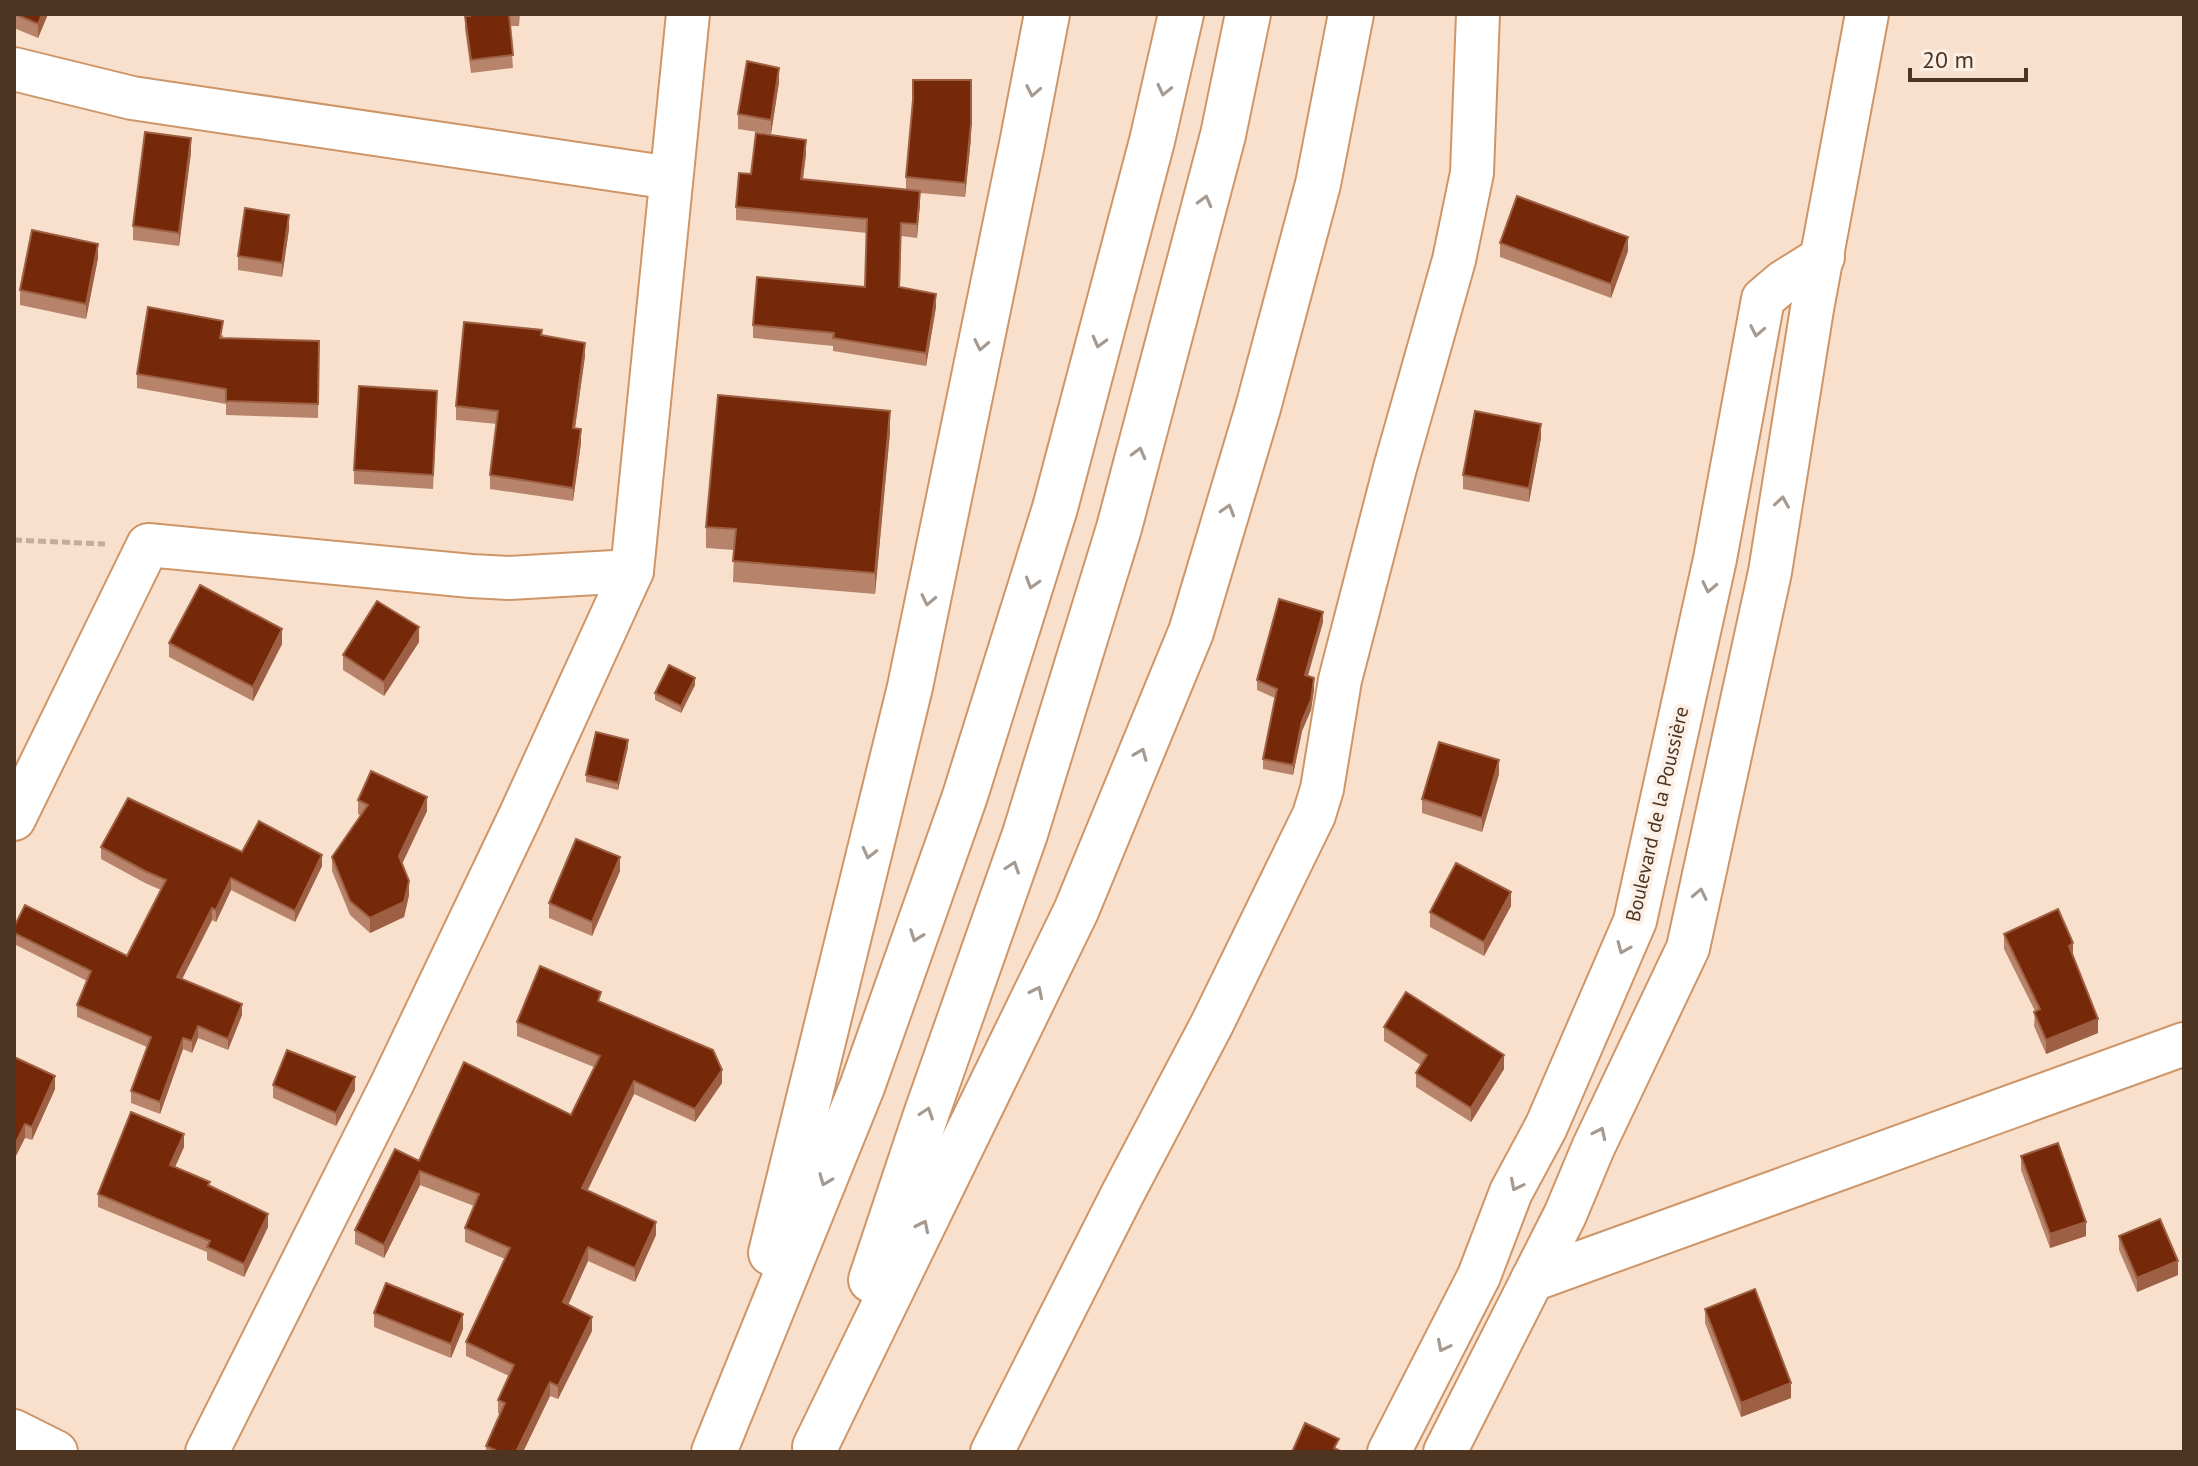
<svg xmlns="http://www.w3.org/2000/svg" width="2198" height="1466" font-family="'PT Sans',sans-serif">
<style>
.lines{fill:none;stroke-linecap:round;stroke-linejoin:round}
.minor-casing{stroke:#ce9668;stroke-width:46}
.primary-casing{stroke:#ce9668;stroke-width:48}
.path{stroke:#c4ac99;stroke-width:5;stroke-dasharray:8 4;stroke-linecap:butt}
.minor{stroke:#fff;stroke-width:42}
.primary{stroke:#fff;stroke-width:44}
.wall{fill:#b7846b}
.shaded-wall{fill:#9d6044}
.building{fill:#762909;stroke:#9d6044;stroke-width:2}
.oneway{stroke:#a69a90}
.labels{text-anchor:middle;stroke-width:8;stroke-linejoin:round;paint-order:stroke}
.street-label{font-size:20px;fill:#4d3522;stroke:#fcefe6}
</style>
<rect width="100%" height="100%" fill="#f8e0cd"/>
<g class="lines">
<g class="minor-casing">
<g id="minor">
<path d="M14 69 132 98 671 178"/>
<path d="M14 819 148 545 471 576 509 578 632 571"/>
<path d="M1532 1280 2184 1044"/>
<path d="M14 1431 56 1452"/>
<path d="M207 1452 392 1084 520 816 632 571 688 14"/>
<path d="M992 1452 1123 1193 1212 1024 1314 815 1322 789 1340 680 1395 468 1454 260 1472 173 1478 14"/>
<path d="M1389 1452 1479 1276 1511 1192 1546 1127 1635 921 1715 559 1763 299 1783 282 1823 257"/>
<path d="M1445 1452 1565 1215 1593 1148 1688 948 1770 572 1812 309 1867 14"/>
</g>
</g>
<g class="primary-casing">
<g id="primary">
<path d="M771 1253 910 687 1022 144 1047 14"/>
<path d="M871 1280 927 1112 1025 834 1119 528 1223 135 1248 14"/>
<path d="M815 1447 1076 911 1191 632 1258 408 1318 184 1351 14"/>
<path d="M714 1452 862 1087 965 796 1055 508 1152 141 1181 14"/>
</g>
</g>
<path class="path" d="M14 540 105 544"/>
<use href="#minor" class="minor"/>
<use href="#primary" class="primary"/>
</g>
<g class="wall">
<path d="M14 14H48L38 38 14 28Z"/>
<path d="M470 14H520L519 26H510L513 68 471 73 465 29V16H470Z"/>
<path d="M779 82 771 134 738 129V114Z"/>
<path d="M971 138 965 197 920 193 917 238 901 236 900 287 936 307 926 366 833 351V346L753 338V325L865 287 867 233 736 220V207L751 174 806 154 803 179 906 190V177Z"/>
<path d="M191 152 179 246 133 240V226Z"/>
<path d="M289 229 282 277 238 270V256Z"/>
<path d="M1500 243 1628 251 1611 298 1500 257Z"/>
<path d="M98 258 86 319 20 305V290Z"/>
<path d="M223 335V339L319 341 318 418 226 415V404L137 388V374Z"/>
<path d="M542 335 585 356 575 428 581 443 573 501 490 489V475L497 424 456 420V406Z"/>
<path d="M437 405 433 489 354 484V470Z"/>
<path d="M890 432 875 594 733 582 734 550 706 548V527Z"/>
<path d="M1541 438 1529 502 1463 489V475Z"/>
<path d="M1323 622 1308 676 1314 689 1311 710 1302 731 1293 775 1263 769V759L1275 698 1257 690V680Z"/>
<path d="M419 642 384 696 343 670V655Z"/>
<path d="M169 643 282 644 253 701 169 657Z"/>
<path d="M695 685 681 713 655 700V693Z"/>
<path d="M628 747 618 790 586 782V775Z"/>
<path d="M1499 774 1482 832 1422 813V799Z"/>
<path d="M358 800 427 811 402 864 409 895 404 917 370 933 350 915 332 871V857L361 816 358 814Z"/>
<path d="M101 847 242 852 322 866 295 922 231 890 216 922 212 920 182 979 242 1015 228 1050 198 1038 192 1053 183 1049 160 1114 131 1103V1091L147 1047 77 1017V1005L87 981 14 944V927L127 956 161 890 145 883 101 859Z"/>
<path d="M620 871 592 936 549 918V903Z"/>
<path d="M1511 906 1484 956 1430 927V912Z"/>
<path d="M2004 934 2073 957 2098 1033 2046 1054 2034 1026 2035 1011 2004 949Z"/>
<path d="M601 1003 722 1083 695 1122 634 1094 587 1191 656 1235 635 1282 588 1261 568 1305 592 1331 558 1399 550 1396 523 1452H486V1446L500 1414 498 1413V1400L509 1376 466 1356V1342L505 1259 465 1242V1228L474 1206 420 1185 384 1258 355 1244V1230L419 1161 571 1115 594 1067 517 1036V1022Z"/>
<path d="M1384 1027 1504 1069 1471 1122 1416 1087V1073L1421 1065 1384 1041Z"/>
<path d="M14 1057 55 1089 32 1140 25 1138Z"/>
<path d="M273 1085 355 1090 336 1126 273 1098Z"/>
<path d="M184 1147 175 1167 210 1186 268 1227 244 1277 207 1260V1252L98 1207V1194Z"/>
<path d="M2021 1156 2086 1236 2050 1248 2021 1170Z"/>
<path d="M2119 1236 2178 1275 2137 1292 2119 1250Z"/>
<path d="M1705 1309 1791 1398 1741 1417 1705 1323Z"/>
<path d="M374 1313 463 1329 451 1358 374 1327Z"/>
</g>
<g class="shaded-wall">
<path d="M42 14H48L38 38V24Z"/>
<path d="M779 68V82L771 134V120Z"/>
<path d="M971 124V138L965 197V183Z"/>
<path d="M191 138V152L179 246V233Z"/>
<path d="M806 140V154L801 193V179Z"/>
<path d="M920 191V205L917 238V224Z"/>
<path d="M289 215V229L282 277V263Z"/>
<path d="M1628 237V251L1611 298V284Z"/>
<path d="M98 244V258L86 319V304Z"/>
<path d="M936 294V307L926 366V353Z"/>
<path d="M585 343V356L573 442V428Z"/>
<path d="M890 411V432L875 594V573Z"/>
<path d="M1541 424V438L1529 502V488Z"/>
<path d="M581 429V443L573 501V488Z"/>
<path d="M1323 612V622L1305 685V675Z"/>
<path d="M419 627V642L384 696V682Z"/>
<path d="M282 629V644L253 701V687Z"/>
<path d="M695 678V685L681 713V706Z"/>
<path d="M1314 678V689L1311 710 1302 731 1293 775V765L1302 721Z"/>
<path d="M628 740V747L618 790V783Z"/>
<path d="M1499 760V774L1482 832V818Z"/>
<path d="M427 797V811L399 870V856Z"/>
<path d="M322 855V866L295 922V911Z"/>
<path d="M620 857V871L592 936V922Z"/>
<path d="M231 878V890L216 922V910Z"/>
<path d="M409 881V895L404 917 370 933V918Z"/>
<path d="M1511 892V906L1484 956V942Z"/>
<path d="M212 908V920L177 989V977Z"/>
<path d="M2073 943V958L2069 946Z"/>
<path d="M242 1004V1015L228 1050V1039Z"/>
<path d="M2098 1019V1033L2046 1054V1040Z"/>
<path d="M198 1026V1038L192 1053V1041Z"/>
<path d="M183 1038V1049L160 1114V1102Z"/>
<path d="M1504 1055V1069L1471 1122V1108Z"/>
<path d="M722 1070V1083L695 1122V1109Z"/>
<path d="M55 1076V1089L32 1140V1127Z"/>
<path d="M355 1077V1090L336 1126V1113Z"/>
<path d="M634 1081V1094L582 1202V1188Z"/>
<path d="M25 1124V1138L14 1160V1147Z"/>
<path d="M184 1134V1147L170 1178V1165Z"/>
<path d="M420 1171V1185L384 1258V1245Z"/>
<path d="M268 1214V1227L244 1277V1264Z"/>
<path d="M656 1222V1235L635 1282V1268Z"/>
<path d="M2086 1222V1236L2050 1248V1234Z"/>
<path d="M588 1247V1261L563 1316V1302Z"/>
<path d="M2178 1261V1275L2137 1292V1278Z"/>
<path d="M463 1314V1329L451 1358V1344Z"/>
<path d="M592 1317V1331L558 1399V1386Z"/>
<path d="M550 1382V1396L523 1452H516Z"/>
<path d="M1791 1383V1398L1741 1417V1403Z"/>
</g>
<g class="building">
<path d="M15 14H42L38 24Z"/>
<path d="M470 14H509L513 55 471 60 465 16H470Z"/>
<path d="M747 61 779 68 771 120 738 114Z"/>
<path d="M913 80H971V124L965 183 906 177 913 100Z"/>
<path d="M145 132 191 138 179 233 133 226Z"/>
<path d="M756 133 806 140 801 179 920 191 917 224 901 223 899 287 936 294 926 353 833 338 834 333 753 325 757 277 865 287 867 219 736 207 739 173 751 174Z"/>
<path d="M1517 196 1628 237 1611 284 1500 243Z"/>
<path d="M245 208 289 215 282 263 238 256Z"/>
<path d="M32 230 98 244 86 304 20 290Z"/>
<path d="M148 307 223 321 220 338 319 341 318 404 226 401V389L137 374Z"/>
<path d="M464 322 542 330 541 335 585 343 573 428 581 429 573 488 490 475 498 411 456 406Z"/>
<path d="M359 386 437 391 433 475 354 470Z"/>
<path d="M718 395 890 411 875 573 733 561 736 529 706 527Z"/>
<path d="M1475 411 1541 424 1529 488 1463 475Z"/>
<path d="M200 585 282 629 253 687 169 643Z"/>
<path d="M1279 599 1323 612 1305 675 1314 678 1311 700 1302 721 1293 765 1263 759 1277 689 1257 680Z"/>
<path d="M377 601 419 627 384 682 343 655Z"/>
<path d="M669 665 695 678 681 706 655 693Z"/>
<path d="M596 732 628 740 618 783 586 775Z"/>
<path d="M1439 742 1499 760 1482 818 1422 799Z"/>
<path d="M371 771 427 797 399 856 409 881 404 902 370 918 350 901 332 857 368 805 358 800Z"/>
<path d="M128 798 242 852 259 821 322 855 295 911 231 878 216 910 212 908 177 977 242 1004 228 1039 198 1026 192 1041 183 1038 160 1102 131 1091 151 1037 77 1005 91 971 14 933V927L25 905 127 956 166 880 145 871 101 847Z"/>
<path d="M576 839 620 857 592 922 549 903Z"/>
<path d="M1456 863 1511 892 1484 942 1430 912Z"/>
<path d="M2058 909 2073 943 2069 946 2098 1019 2046 1040 2034 1012 2040 1009 2004 934Z"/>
<path d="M540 966 601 992 598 1001 713 1050 722 1070 695 1109 634 1081 582 1188 656 1222 635 1268 588 1247 563 1302 592 1317 558 1386 550 1382 516 1452H499L486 1446 505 1403 498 1400 514 1365 466 1342 510 1248 465 1228 479 1194 420 1171 384 1245 355 1230 395 1149 419 1161 464 1062 571 1115 600 1056 517 1022Z"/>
<path d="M1406 992 1504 1055 1471 1108 1416 1073 1427 1055 1384 1027Z"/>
<path d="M287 1050 355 1077 336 1113 273 1085Z"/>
<path d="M14 1057 55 1076 32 1127 25 1124 14 1147Z"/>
<path d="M131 1112 184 1134 170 1165 210 1182 208 1185 268 1214 244 1264 207 1247 210 1241 98 1194Z"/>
<path d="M2058 1143 2086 1222 2050 1234 2021 1156Z"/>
<path d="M2160 1219 2178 1261 2137 1278 2119 1236Z"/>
<path d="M386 1283 463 1314 451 1344 374 1313Z"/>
<path d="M1755 1289 1791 1383 1741 1403 1705 1309Z"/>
<path d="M1305 1423 1339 1439 1334 1448 1342 1452H1292Z"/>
</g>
<defs><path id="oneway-chevron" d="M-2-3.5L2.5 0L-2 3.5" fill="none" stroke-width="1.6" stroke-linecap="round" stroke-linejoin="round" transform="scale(2)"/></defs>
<g class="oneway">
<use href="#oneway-chevron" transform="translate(1164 90) rotate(103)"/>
<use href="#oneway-chevron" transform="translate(1033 91) rotate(101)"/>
<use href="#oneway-chevron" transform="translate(1205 201) rotate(-75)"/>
<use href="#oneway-chevron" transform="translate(1757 331) rotate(101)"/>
<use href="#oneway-chevron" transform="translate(1099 342) rotate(105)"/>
<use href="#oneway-chevron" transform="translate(981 345) rotate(102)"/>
<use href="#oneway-chevron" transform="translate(1139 453) rotate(-75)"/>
<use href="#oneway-chevron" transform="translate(1782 502) rotate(-81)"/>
<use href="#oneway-chevron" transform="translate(1228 510) rotate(-73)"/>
<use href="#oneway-chevron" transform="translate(1032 583) rotate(107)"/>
<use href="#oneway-chevron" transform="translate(1709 587) rotate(102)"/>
<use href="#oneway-chevron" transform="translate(928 600) rotate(102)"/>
<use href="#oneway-chevron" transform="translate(1141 754) rotate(-68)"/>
<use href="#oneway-chevron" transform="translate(869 853) rotate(104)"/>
<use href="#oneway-chevron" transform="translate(1013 867) rotate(-71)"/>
<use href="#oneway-chevron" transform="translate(1700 894) rotate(-78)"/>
<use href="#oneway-chevron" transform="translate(916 936) rotate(110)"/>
<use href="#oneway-chevron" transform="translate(1623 948) rotate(113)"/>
<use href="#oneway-chevron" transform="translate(1037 992) rotate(-64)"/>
<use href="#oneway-chevron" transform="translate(927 1113) rotate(-71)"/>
<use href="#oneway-chevron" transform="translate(1600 1133) rotate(-65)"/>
<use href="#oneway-chevron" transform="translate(825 1180) rotate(112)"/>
<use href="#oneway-chevron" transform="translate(1516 1185) rotate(117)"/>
<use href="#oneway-chevron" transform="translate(923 1226) rotate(-64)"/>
<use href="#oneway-chevron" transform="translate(1443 1346) rotate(117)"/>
</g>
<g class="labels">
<g class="street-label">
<text transform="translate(1657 814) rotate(-77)" y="7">Boulevard de la Poussière</text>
</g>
</g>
<rect width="2198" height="1466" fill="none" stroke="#4d3522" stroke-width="32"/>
<path d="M1910 68v12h116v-12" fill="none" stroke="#4d3522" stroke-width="4"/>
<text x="1922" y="68" font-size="24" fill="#4d3522" stroke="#fcefe6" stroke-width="6" paint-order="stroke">20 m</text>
</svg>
